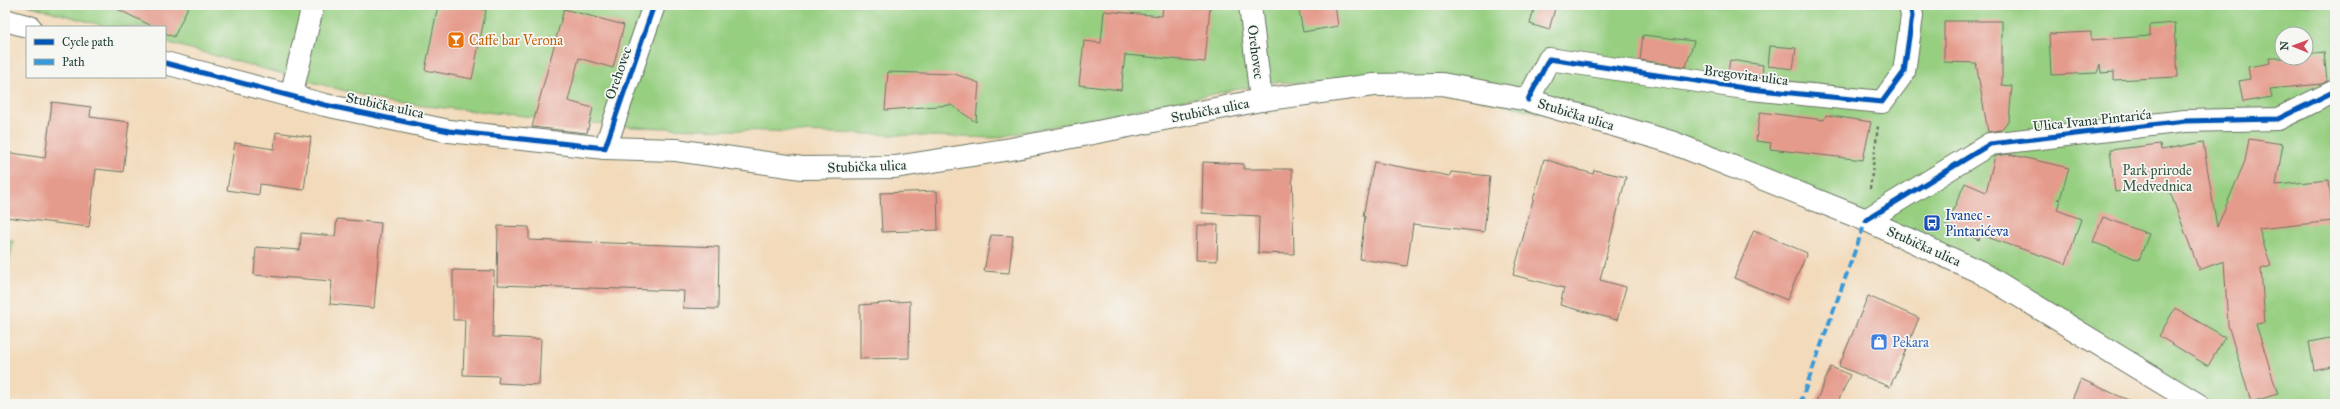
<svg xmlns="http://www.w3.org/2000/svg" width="2340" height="409" font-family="'IM FELL Great Primer',serif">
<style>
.green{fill:#97cf81;stroke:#5b865a;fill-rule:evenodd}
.building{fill:#e59b8c}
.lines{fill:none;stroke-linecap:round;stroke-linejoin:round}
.minor-casing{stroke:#697463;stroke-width:24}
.major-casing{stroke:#697463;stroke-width:24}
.path{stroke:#697463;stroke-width:2.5;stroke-dasharray:3 3;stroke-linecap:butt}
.minor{stroke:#fff;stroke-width:22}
.major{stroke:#fff;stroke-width:22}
.quiet{stroke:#3a99d8;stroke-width:4;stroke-dasharray:8 4;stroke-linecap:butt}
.cycleway-casing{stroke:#f6f6f2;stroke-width:8}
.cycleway{stroke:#0057b8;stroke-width:5}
.labels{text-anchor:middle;stroke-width:3.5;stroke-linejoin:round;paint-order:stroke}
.food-label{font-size:14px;fill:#c56008;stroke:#f6f6f2;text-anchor:start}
.street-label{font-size:14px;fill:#1f3d34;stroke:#f6f6f2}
.park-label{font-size:14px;fill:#375a43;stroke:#f6f6f2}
.transit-label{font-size:14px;fill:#164399;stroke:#f6f6f2;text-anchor:start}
.shop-label{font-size:14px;fill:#366cbe;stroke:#f6f6f2;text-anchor:start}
</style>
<rect width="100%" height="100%" fill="#f6f6f2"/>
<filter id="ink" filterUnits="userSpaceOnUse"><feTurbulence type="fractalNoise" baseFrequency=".025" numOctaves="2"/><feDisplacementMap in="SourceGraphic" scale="8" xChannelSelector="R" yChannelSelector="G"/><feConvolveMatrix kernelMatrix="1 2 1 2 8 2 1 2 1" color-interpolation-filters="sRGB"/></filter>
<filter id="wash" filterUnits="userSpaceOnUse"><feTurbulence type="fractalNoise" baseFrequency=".012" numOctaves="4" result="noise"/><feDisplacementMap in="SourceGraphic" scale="16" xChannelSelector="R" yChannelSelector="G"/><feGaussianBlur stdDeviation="0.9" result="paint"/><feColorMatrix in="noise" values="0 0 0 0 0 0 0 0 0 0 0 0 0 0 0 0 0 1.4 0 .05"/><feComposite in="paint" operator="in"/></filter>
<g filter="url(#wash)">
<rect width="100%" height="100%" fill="#f2daba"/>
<g class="green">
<path d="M27 5H2335V404H2197L2021 296 1671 142 1424 87 1274 82 995 138 633 127 386 102 165 42V27H108ZM2282 34H2306V58H2282Z"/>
<path d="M5 240 13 241 5 289Z"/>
</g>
<g id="blocks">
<g class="building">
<path d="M109 5H189L174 37 165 33V27H154Z"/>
<path d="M438 5H462L486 10 472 79 425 70Z"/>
<path d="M1163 5 1210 7 1205 62 1125 55 1121 90 1079 85 1084 41 1101 43 1104 11 1162 16Z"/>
<path d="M1298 5H1335L1338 26 1303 32Z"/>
<path d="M1535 5H1556L1549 30 1530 24Z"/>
<path d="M564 9 624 25 613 68 579 58 568 101 593 108 587 133 532 127Z"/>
<path d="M1944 21H2002V85L2012 86 2009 120 2001 130 1988 132 1976 63 1944 62Z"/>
<path d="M2175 23 2178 77 2114 80V72L2101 73 2100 64 2097 73 2051 75 2049 34 2091 32V40L2150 36V25Z"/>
<path d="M1643 35 1694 41 1686 67 1640 60Z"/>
<path d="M1770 46 1796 48 1793 69 1768 66Z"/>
<path d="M2324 52 2327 81 2322 84 2270 89 2272 97 2243 102 2239 81 2250 79 2248 67 2270 63 2269 58H2306V54Z"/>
<path d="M1730 60 1763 65 1762 78 1728 73Z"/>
<path d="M888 72 955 74 979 83 976 122 951 105 885 110Z"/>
<path d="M52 102 91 107 90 117 129 122 123 172 96 169 89 227 5 217V152L45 158Z"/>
<path d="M1760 112 1824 120 1826 115 1871 122 1863 160 1770 149 1771 143 1756 141Z"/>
<path d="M276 132 311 137 304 190 260 184 259 195 227 190 235 143 274 149Z"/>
<path d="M2249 139 2283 144 2276 185 2329 180 2333 221 2259 229 2271 266 2261 269 2265 323 2256 324 2278 394 2251 402 2228 325 2224 261 2199 270 2200 267H2198L2167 184V186L2115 192 2110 150 2160 144 2161 150 2203 142 2217 227 2245 161Z"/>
<path d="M2009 154 2069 168 2060 199H2057L2060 200 2057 210 2081 219 2066 264 1981 235 1979 240 1946 226 1965 183 1986 192 1995 156Z"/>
<path d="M1544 159 1593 174 1594 170 1626 177 1600 280 1626 287 1617 320 1560 305 1564 288 1513 275Z"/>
<path d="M1203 162 1244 164V169H1292L1294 254 1258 253 1259 216 1202 213Z"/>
<path d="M1374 162 1450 176 1451 172 1490 176 1484 232 1413 224 1407 266 1360 259 1365 216H1363Z"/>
<path d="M937 191 938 230 882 232 880 193Z"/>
<path d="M2103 217 2149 234 2139 260 2093 242Z"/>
<path d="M337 219 381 223 374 308 330 304 332 281 254 275 256 247 300 250 301 233 335 236Z"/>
<path d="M1197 225H1218L1217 261 1196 260Z"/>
<path d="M498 226 529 227V240L719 247 718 309 683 308 684 291 497 285Z"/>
<path d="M1754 230 1807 253 1787 300 1734 278Z"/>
<path d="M991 235 1013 236 1009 273 984 271Z"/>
<path d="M453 270 494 271 493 337 541 339 539 385 498 383 499 376 463 375 465 320H453Z"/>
<path d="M1868 296 1919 318 1890 387 1839 366Z"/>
<path d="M910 301 909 358 860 359V305Z"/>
<path d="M2175 308 2225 337 2208 366 2159 336Z"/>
<path d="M2335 337V365L2314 370 2309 342Z"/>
<path d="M1831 367 1850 375 1837 404H1815Z"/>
<path d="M2081 379 2137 404H2070Z"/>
</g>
</g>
</g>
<g filter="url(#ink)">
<use href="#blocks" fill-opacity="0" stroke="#697463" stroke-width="1"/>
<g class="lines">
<g class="minor-casing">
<g id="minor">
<path d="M1250 5 1261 100"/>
<path d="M291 96 313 5"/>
<path d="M1528 100 1549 59 1751 89 1882 102 1904 72 1912 16 1910 5"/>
<path d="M605 148 654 5"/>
<path d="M1866 220 1990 144 2185 121 2278 119 2335 91"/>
</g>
</g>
<g class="major-casing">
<g id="major">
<path d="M5 20 30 27"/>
<path d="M165 63 325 105 449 131 605 148 676 150 802 168 895 167 1011 149 1261 100 1374 85 1442 84 1528 100 1671 142 1866 220 1980 272 2197 404"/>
</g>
</g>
<path class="path" d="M1870 189 1878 126"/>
<use href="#minor" class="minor"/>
<use href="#major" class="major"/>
<path class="quiet" d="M1800 404 1866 220"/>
<g class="cycleway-casing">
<g id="cycleway">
<path d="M165 63 325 105 449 131 605 148 654 5"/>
<path d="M1528 100 1549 59 1751 89 1882 102 1904 72 1912 16 1910 5"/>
<path d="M1866 220 1990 144 2185 121 2278 119 2335 91"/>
</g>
</g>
<use href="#cycleway" class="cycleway"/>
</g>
</g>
<defs>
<g id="bar-square" transform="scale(0.9)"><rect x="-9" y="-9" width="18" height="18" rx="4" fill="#e8710a" stroke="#f6f6f2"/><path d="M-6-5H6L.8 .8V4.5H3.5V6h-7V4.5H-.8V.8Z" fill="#fff"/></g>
<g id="bus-square" transform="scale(0.9)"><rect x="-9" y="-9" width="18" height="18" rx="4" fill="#1a4fb4" stroke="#f6f6f2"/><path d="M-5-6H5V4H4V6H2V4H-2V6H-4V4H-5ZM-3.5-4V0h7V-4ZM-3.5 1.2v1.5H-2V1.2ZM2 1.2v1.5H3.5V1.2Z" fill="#fff"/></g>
<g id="shop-square" transform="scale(0.9)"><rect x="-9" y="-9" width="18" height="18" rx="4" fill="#3f7fe0" stroke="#f6f6f2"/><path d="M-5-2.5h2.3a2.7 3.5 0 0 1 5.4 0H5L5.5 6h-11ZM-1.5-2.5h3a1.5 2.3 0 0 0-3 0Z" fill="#fff"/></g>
</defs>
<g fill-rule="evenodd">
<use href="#bar-square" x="456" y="40"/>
<use href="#bus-square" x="1932" y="223"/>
<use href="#shop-square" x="1879" y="342"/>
</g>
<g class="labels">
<g class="food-label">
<text x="469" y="45">Caffe bar Verona</text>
</g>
<g class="street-label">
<text transform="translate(1256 52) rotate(83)" y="5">Orehovec</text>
<text transform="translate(618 73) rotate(-71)" y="5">Orehovec</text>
<text transform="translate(1746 75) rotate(7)" y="5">Bregovita ulica</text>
<text transform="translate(385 105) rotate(12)" y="5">Stubička ulica</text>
<text transform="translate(1210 110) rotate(-11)" y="5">Stubička ulica</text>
<text transform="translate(1576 114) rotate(17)" y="5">Stubička ulica</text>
<text transform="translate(2092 120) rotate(-6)" y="5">Ulica Ivana Pintarića</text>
<text transform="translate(867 166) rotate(-2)" y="5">Stubička ulica</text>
<text transform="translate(1924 246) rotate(24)" y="5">Stubička ulica</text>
</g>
<g class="park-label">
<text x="2157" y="175">Park prirode<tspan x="2157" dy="16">Medvednica</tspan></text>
</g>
<g class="transit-label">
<text x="1945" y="220">Ivanec -<tspan x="1945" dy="16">Pintarićeva</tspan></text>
</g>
<g class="shop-label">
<text x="1892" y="347">Pekara</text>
</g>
</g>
<rect width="2340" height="409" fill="none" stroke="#f6f6f2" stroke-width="20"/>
<rect x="26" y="26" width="140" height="52" fill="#f6f6f2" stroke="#a0aca6"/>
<rect x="34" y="39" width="20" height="6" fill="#0057b8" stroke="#a0aca6"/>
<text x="62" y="46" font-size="12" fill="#1f3d34">Cycle path</text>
<rect x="34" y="59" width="20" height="6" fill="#3a99d8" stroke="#a0aca6"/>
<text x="62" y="66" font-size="12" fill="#1f3d34">Path</text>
<g transform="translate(2294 46) rotate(271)"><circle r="19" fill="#f6f6f2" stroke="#a0aca6"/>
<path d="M0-3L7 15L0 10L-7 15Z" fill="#d1495b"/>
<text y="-6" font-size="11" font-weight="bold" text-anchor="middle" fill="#1f3d34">N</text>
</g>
</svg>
